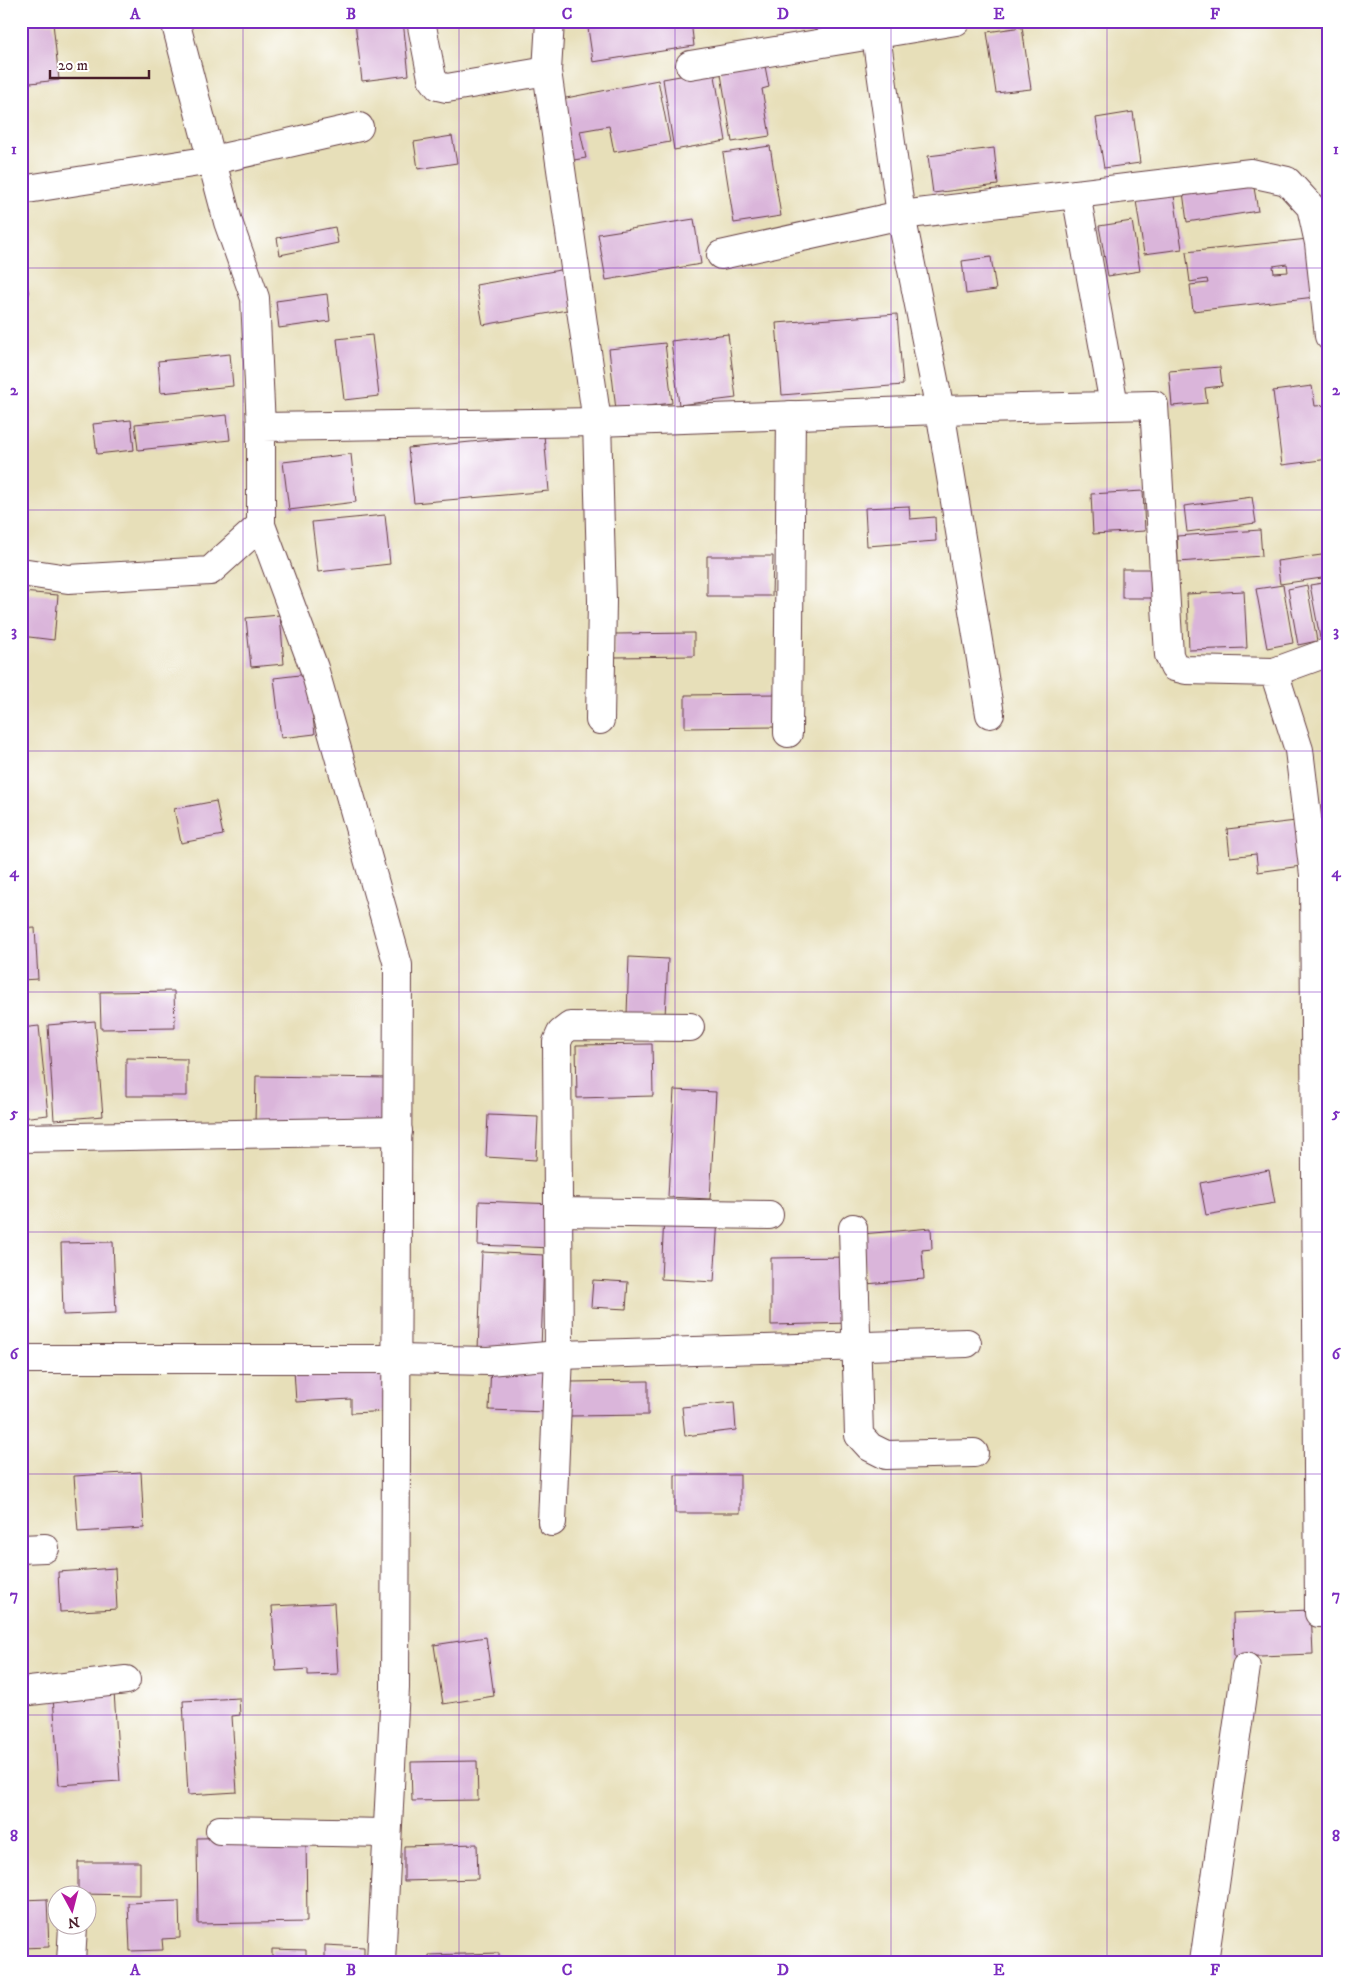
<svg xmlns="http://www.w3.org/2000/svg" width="1350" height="1983" font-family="'IM FELL DW Pica',serif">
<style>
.building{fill:#dab5da;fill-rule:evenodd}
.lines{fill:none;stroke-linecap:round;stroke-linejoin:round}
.minor-casing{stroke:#623c40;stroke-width:30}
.minor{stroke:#fff;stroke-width:28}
.grid{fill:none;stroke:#7b2cbf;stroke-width:1;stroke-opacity:0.55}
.neatline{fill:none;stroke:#7b2cbf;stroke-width:2}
.grid-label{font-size:16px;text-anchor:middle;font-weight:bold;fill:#7b2cbf}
</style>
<rect width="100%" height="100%" fill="#fff"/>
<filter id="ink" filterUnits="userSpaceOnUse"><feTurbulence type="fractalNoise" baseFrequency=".02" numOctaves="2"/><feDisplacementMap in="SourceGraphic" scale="10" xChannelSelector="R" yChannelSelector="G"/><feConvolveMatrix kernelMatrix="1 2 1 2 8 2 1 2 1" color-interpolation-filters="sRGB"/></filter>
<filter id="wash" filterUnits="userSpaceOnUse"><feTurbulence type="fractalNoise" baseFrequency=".0096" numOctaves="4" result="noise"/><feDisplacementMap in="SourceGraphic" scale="20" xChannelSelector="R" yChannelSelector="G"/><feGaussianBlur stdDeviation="1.12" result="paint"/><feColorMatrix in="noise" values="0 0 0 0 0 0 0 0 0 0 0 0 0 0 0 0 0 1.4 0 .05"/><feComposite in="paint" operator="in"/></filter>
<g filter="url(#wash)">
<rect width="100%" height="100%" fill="#e7dfb9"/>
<g id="blocks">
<g class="building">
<path d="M363 21H403L409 75 362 81 355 22Z"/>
<path d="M587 21H691L694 46 593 62Z"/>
<path d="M752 21H798V22L753 28Z"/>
<path d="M53 23 59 80 21 84V26Z"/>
<path d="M1022 27 1031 89 996 93 987 32Z"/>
<path d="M764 61 769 87 762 89 770 136 732 142 720 68Z"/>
<path d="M714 70 726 141 674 150 663 79Z"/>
<path d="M658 80 670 142 614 152 609 126 580 131 586 158 568 161 556 100Z"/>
<path d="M1133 112 1140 163 1104 168 1096 118Z"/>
<path d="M452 136 457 163 418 169 414 142Z"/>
<path d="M770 146 781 216 734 223 723 153Z"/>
<path d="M994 148 998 185 933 193 928 156Z"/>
<path d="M1253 182 1258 211 1187 222 1183 192Z"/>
<path d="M1173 189 1182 249 1144 254 1135 194Z"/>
<path d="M694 219 701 264 606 280 598 234Z"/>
<path d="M1132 221 1140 271 1108 276 1099 226Z"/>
<path d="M335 227 338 243 280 255 277 238Z"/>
<path d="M1308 239 1315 297 1193 311 1190 285 1208 283 1207 279 1190 282 1186 252ZM1287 264 1288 272 1274 273 1273 266Z"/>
<path d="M991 257 996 290 966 294 962 261Z"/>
<path d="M21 258 29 295 21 297Z"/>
<path d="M571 268 578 308 483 325 476 285Z"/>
<path d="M327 294 330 321 279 328 276 301Z"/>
<path d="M897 314 903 385 782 395 776 323Z"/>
<path d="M728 334 736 398 679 405 671 341Z"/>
<path d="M372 335 379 396 344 400 337 339Z"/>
<path d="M665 343 672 403 616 410 609 349Z"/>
<path d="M230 354 233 386 161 393 158 361Z"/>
<path d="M1220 367 1222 386 1205 388 1207 403 1172 406 1169 371Z"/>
<path d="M1312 386 1315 406 1329 405V459L1282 465 1273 391Z"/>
<path d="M227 415 230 440 138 450 135 424Z"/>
<path d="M131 420 134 450 97 454 93 424Z"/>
<path d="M544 435 549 491 414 503 408 448Z"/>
<path d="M351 454 356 502 289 510 283 462Z"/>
<path d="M1143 491 1145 531 1093 534 1091 494Z"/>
<path d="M1252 497 1256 523 1187 532 1184 506Z"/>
<path d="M909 506 910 519 935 517 936 541 867 546 865 508Z"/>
<path d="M385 515 390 564 318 572 312 522Z"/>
<path d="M1260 530 1262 556 1178 562 1177 536Z"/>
<path d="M1329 554V577L1280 584 1277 561Z"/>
<path d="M707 556H773L772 596H707Z"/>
<rect x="1122" y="569" width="39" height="29"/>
<path d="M1329 582V636L1320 638 1310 585Z"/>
<path d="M1283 585 1293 643 1267 648 1256 589Z"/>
<path d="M1307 585 1317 641 1298 645 1288 589Z"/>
<path d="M1244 591 1247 648 1189 650 1187 594Z"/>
<path d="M21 592 58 595 54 640 21 636Z"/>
<path d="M280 615 284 664 251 667 246 618Z"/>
<path d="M694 633V656L615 657V634Z"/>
<path d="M308 674 315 734 281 738 274 678Z"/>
<path d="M776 694V727L685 728V695Z"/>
<path d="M216 801 223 835 181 843 174 809Z"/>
<path d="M1296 821 1301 866 1258 872 1256 854 1230 857 1227 829Z"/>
<path d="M35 928 38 979 21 980V929Z"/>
<path d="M629 957 668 959 665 1016 627 1014Z"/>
<path d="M174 991 175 1028 101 1029 100 992Z"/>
<path d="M95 1021 103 1116 54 1120 48 1025Z"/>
<path d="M39 1026 48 1115 21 1118V1028Z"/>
<path d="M652 1044 653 1096 577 1098 576 1045Z"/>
<path d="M126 1058 187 1059V1096H126Z"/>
<path d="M256 1076 388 1078V1124L255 1123Z"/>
<path d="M674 1090 716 1092 710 1199 668 1197Z"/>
<path d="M488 1115 538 1117 536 1160 486 1157Z"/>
<path d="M1269 1170 1275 1203 1206 1215 1200 1183Z"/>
<path d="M479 1201 555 1204 553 1248 478 1245Z"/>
<path d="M664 1216 718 1218 714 1282 661 1279Z"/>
<path d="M931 1228 932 1249 922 1250 924 1279 866 1284 862 1234Z"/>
<path d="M113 1242 116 1313 63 1315 61 1243Z"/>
<path d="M21 1247H24L30 1314 21 1315Z"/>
<path d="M482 1252 544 1255 541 1351 478 1349Z"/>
<path d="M851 1257 852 1323 771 1325V1258Z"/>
<path d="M593 1280 628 1282 626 1309 591 1307Z"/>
<path d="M389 1364 392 1411 351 1413V1399L296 1402 294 1370Z"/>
<path d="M491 1364 548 1365 547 1412 489 1410Z"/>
<path d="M648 1381V1415L570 1416V1382Z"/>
<path d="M734 1402 736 1430 685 1436 682 1407Z"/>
<path d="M141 1472 144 1528 78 1532 74 1476Z"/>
<rect x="675" y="1475" width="65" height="38"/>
<path d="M115 1568 117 1609 60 1612 58 1572Z"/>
<path d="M334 1603 338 1674 308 1675V1669L276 1671 272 1606Z"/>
<path d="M1311 1610 1313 1654 1234 1657 1233 1613Z"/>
<path d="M486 1637 494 1696 443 1704 434 1645Z"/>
<path d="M114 1692 120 1781 59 1785 53 1696Z"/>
<path d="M239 1698 240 1715 232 1716 237 1792 188 1795 183 1701Z"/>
<path d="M477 1761 478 1800 412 1801 411 1762Z"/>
<path d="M306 1836 307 1922 198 1924 197 1838Z"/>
<path d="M477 1844 478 1879 404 1881V1846Z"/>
<path d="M78 1862H140V1895L78 1894Z"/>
<path d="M47 1899 49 1947 21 1948V1900Z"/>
<path d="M179 1901 180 1938 162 1939 163 1950 130 1951 128 1903Z"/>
<path d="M325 1945 364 1947V1962H325Z"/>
<path d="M272 1949 306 1950V1962H272Z"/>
<path d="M499 1953V1962H429V1955Z"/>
</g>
</g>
</g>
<g filter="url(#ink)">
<use href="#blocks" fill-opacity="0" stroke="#623c40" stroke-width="1"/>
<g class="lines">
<g class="minor-casing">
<g id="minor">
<path d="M175 21 228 222 255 298 261 427"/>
<path d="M421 21 432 78 438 86 447 88 547 71"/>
<path d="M550 21 547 71 597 422 602 601 600 720"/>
<path d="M874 21 901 215 940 410 990 714"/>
<path d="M690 65 956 21"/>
<path d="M21 190 218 159 359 127"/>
<path d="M1076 194 1114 405"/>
<path d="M721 255 901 215 1251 173 1287 181 1311 207 1319 243 1329 336"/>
<path d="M21 572 68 579 210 571 261 525"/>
<path d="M1274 672 1329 652"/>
<path d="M788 733 791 415"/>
<path d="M21 1138 398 1131"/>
<path d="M558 1212 769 1215"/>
<path d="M853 1228 859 1435 870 1447 886 1455 974 1453"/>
<path d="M21 1359H398L488 1361 559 1355 967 1343"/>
<path d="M552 1522 559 1355 557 1042 561 1033 570 1026 690 1027"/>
<path d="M21 1549 45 1548"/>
<path d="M21 1692 126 1680"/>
<path d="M220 1830 387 1833"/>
<path d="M71 1962 73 1926"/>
<path d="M381 1962 395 1688 398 965 314 668 261 525V427L597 422 940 410 1154 405 1169 655 1174 667 1186 670 1274 672 1299 750 1314 875 1319 1613H1329"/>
<path d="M1204 1962 1246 1667"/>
</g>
</g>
<use href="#minor" class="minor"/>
</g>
</g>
<path class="grid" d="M243 21V1962M459 21V1962M675 21V1962M891 21V1962M1107 21V1962M21 268H1329M21 510H1329M21 751H1329M21 992H1329M21 1232H1329M21 1474H1329M21 1715H1329"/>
<rect width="1350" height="1983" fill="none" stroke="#fff" stroke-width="55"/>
<g transform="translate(72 1910) rotate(173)"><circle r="24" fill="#ffffff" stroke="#b7a5aa"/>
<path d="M0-4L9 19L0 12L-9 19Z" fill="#b5179e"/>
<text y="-8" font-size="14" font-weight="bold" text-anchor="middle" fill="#4a1f2b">N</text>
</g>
<path d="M50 70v8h99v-8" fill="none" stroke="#4a1f2b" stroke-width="2.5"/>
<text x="58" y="70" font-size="15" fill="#4a1f2b" stroke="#ffffff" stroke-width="4" paint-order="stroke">20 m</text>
<rect x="28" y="28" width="1294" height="1928" class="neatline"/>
<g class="grid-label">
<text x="135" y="19">A</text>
<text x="351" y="19">B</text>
<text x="567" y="19">C</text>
<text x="783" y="19">D</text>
<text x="999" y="19">E</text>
<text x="1215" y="19">F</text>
<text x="14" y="154">1</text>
<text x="1336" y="154">1</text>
<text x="14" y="395">2</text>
<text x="1336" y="395">2</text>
<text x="14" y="636">3</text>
<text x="1336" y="636">3</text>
<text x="14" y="877">4</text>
<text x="1336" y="877">4</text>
<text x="14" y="1118">5</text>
<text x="1336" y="1118">5</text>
<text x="14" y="1359">6</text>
<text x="1336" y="1359">6</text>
<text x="14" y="1600">7</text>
<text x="1336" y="1600">7</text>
<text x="14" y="1841">8</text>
<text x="1336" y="1841">8</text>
<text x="135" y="1975">A</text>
<text x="351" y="1975">B</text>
<text x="567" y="1975">C</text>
<text x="783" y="1975">D</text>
<text x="999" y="1975">E</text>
<text x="1215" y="1975">F</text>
</g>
</svg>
